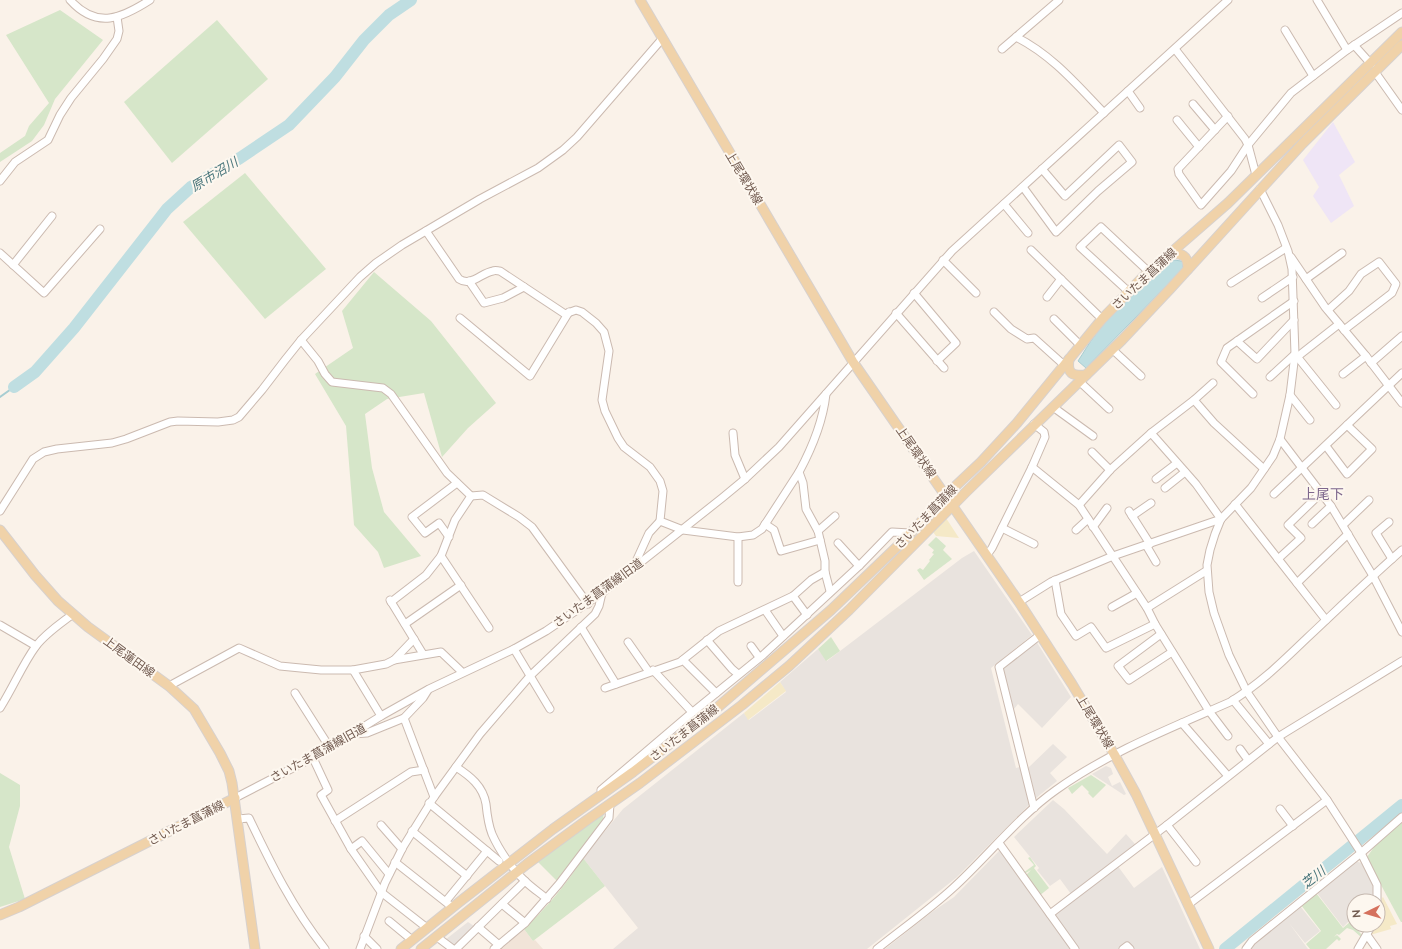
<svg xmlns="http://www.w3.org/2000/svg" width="1402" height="949" font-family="'Nunito Sans','Noto Sans JP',sans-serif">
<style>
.residential{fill:#f1e4d8}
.industrial{fill:#e9e3de}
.education{fill:#efe5f6}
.green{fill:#d6e6c9}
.sand{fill:#f5e9c7}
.water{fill:#bfdee1;stroke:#a7cdd2}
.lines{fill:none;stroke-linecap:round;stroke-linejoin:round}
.stream{stroke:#a7cdd2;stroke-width:2}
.river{stroke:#bfdee1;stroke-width:12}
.minor-casing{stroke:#cbbab0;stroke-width:9}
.major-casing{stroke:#d7d1ce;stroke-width:11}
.minor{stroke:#fff;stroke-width:7}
.major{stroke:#f0d2a9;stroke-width:9}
.labels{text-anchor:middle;stroke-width:4;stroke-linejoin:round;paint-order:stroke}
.street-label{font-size:12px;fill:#715a4f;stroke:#fdf7ef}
.water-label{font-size:13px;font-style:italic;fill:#48757b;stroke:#fdf7ef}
.quarter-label{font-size:14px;fill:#7e678d;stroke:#fdf7ef}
</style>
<rect width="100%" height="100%" fill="#faf2e9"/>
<path class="residential" d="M524 929 533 941 535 940 543 949H498Z"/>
<g class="industrial">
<path d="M974 551 1032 635 991 668 1016 768 1020 767 1030 804 957 877 867 949H613L638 928 583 858 623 809 744 713 749 720 786 692 780 682 818 649 827 661 962 558Z"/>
<path d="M1036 641 1071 697 1042 728 1018 704 1014 709 1003 668Z"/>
<path d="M1053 744 1067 757 1050 773 1057 781 1036 798 1028 768Z"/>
<path d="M1106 766 1111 768 1113 774 1108 777 1112 786 1120 782 1126 794 1124 795 1092 774Z"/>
<path d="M1053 800 1064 809 1107 854 1126 834 1135 844 1071 894 1060 879 1050 886 1037 870 1039 868 1014 837Z"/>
<path d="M999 851 1003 852 1048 918 1117 865 1134 888 1162 867 1200 949H885L932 912 954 897Z"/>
<path d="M1356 861 1361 863 1368 875 1374 889V896L1369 901H1354V916L1343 927 1317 893Z"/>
<path d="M1300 906 1320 931 1305 943 1289 923 1308 949H1249L1253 943Z"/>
<path d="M468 922 474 926V928L453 947 445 940Z"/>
</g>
<path class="education" d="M1333 122 1355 162 1339 175 1354 206 1331 223 1313 196 1319 187 1303 160Z"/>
<g class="green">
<path d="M60 10 103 40 55 99 44 125 32 141 0 162V153L25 136 29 126 49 103 6 35Z"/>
<path d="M217 20 268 79 172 163 124 102Z"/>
<path d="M245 173 326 269 265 319 183 222Z"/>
<path d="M374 272 431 321 496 403 468 428 442 457 424 393 387 399 365 414 372 468 384 512 421 556 384 568 378 552 354 525 346 426 315 374 353 348 342 311Z"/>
<path d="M936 537 946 546 943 550 952 559 924 580 917 570 920 568 923 570 930 561 929 560 934 554 932 553 934 550 928 545Z"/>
<path d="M831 637 840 651 826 661 818 649Z"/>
<path d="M0 773 20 785V806L9 847 25 899 0 907Z"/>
<path d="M1091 775 1106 785 1093 798 1088 793 1089 792 1082 785 1072 794 1068 788Z"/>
<path d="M604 811 603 821 557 881 537 861Z"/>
<path d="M1402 822V922H1401L1381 885 1367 857 1377 843Z"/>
<path d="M1030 857 1036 866 1034 868 1049 888 1039 896 1025 876 1031 870 1024 874 1023 873 1034 865 1028 858Z"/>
<path d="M583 858 605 886 533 941 524 929C546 908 567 884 583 858Z"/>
<path d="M1316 893 1343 928 1350 922 1362 935 1361 937 1353 930 1347 928 1339 935 1337 934 1334 937 1337 935 1341 939 1339 941 1337 939 1326 949H1310L1306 944 1321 931 1301 905Z"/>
</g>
<g class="sand">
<path d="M946 518 959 538 936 536 933 532Z"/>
<path d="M780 682 786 691 748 720 744 713Z"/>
<path d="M1383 897 1397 924 1390 926 1391 929 1370 935 1376 925H1378L1382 898Z"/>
</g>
<path class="water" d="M1174 260 1181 261 1183 263V269L1086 368 1078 361C1084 352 1089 343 1095 335 1116 306 1145 281 1174 260Z"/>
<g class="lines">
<path class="stream" d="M0 397 14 387"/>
<g class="river">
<path d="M14 387 35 372 74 328 167 209 191 187 240 158 289 125 335 77 364 40 389 15 411 0"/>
<path d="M1225 949 1402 805"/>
</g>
<g class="minor-casing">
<g id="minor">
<path d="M70 0C97 30 122 18 150 0"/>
<path d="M1317 0 1347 50"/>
<path d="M1285 30 1313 76"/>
<path d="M1016 37C1052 55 1077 85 1104 113"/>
<path d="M1354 45 1371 64"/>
<path d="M1002 49 1059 0"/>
<path d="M1175 49 1245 139 1248 145 1256 175"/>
<path d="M1375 72 1402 110"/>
<path d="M1128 91 1140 108"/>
<path d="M1193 104 1215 130"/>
<path d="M1228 116 1178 169 1179 174 1201 205 1231 171 1248 145 1291 93 1347 50 1402 13"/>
<path d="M1177 120 1199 147"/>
<path d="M0 181 15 162 48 140 60 115 71 98 103 59 117 39 119 31 117 17"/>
<path d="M1023 187 1056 232 1098 191 1132 162 1119 145 1065 196 1042 169"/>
<path d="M1260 189 1278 225 1288 251 1292 269 1295 354 1290 395 1280 439 1273 456 1251 488 1221 519 1215 534 1210 550 1207 565 1209 592 1214 613 1229 655 1247 692 1278 737 1327 800 1360 851 1377 885V901"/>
<path d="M1004 204 1028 233"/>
<path d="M426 231 459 279C471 287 481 273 493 271 495 270 498 271 500 271L565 314 576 310 582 312 596 323 604 332 609 351 602 400 605 411 618 438 624 447 650 467 660 481 663 491 660 521 683 530 738 537 753 535 762 529 799 472"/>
<path d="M1031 250 1102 319"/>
<path d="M0 253 44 293 100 229"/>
<path d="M1291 257 1325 307 1366 356 1402 403"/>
<path d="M943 260 976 293"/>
<path d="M13 265 52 216"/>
<path d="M1306 279 1342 253"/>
<path d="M469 281 484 303 503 298 524 287"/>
<path d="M1231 283 1286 248"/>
<path d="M1129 292 1080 247 1101 227 1149 272"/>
<path d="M914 293 956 343 937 361"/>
<path d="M1047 297 1061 279"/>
<path d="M1262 298 1293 277"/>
<path d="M1328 310 1349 291 1361 274 1379 262 1396 284 1392 293 1344 330"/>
<path d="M994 312 1011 329 1027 339 1034 338 1064 365"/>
<path d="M896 313 944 368"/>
<path d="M460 318 530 376 569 312"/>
<path d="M1054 319 1080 345"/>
<path d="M301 340 318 361 325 374 332 382 383 388 391 394 447 473 471 496 483 495 519 517 532 527 588 604"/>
<path d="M1237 341 1257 359 1294 320"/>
<path d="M1112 349 1141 376"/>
<path d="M1297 357 1339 324"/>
<path d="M1371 363 1402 336"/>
<path d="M1343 374 1366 356"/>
<path d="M1270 377 1295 354 1336 405"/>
<path d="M1080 382 1109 409"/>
<path d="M1213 383 1194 400 1214 423 1264 469"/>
<path d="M826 394C823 421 812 448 799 472L803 483 806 509 818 531 825 561V572L830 591"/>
<path d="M1253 394 1221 362 1227 348 1294 301"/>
<path d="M1290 395 1310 420"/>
<path d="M1053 407 1093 436"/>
<path d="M733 433 735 455 745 479"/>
<path d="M1151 433 1194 400"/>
<path d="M1280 439 1331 506 1373 576 1402 632"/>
<path d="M1326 446 1347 474 1372 449 1347 425"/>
<path d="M1092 452 1110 470"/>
<path d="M1032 467 1079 505 1147 608 1155 624 1209 711 1228 736"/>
<path d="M1156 479 1177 463"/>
<path d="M1165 488 1185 472"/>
<path d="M1274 494 1402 373"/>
<path d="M1235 504 1326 620"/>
<path d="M1079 505 1111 469 1151 433 1196 484 1221 519"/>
<path d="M0 511 33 459 44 452 57 449 112 443 126 439 170 422 178 421 218 422 233 420 239 417 262 390 285 360 301 340 360 277 376 263 402 245 480 199 538 168 563 150 577 137 662 39"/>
<path d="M1129 511 1150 544"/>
<path d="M1132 516 1151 503"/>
<path d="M1389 522 1376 533 1392 559"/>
<path d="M765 524 774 530 781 551 820 540"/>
<path d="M1312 524 1331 506"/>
<path d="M1343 525 1369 500"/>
<path d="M1093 527 1107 508"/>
<path d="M1002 528 1034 544"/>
<path d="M1076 530 1088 519"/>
<path d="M818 531 835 516"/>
<path d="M449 537 439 523 425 533 412 517 457 483"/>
<path d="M738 537V582"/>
<path d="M838 543 859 566"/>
<path d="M1146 545 1156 562"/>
<path d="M987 555 992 548 1032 467 1045 437 1044 432 1034 424"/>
<path d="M441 556 489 628"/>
<path d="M1278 559 1301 538 1288 525 1321 493"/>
<path d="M633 568 649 533 660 521"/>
<path d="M1055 580 1061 614 1076 636 1091 627 1106 648 1155 624"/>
<path d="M1297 583 1348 534"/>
<path d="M390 600 423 654"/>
<path d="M391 602 426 575 441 556 455 520 471 496"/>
<path d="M1019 602 1051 582 1113 556 1221 519"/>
<path d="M1112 607 1137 593"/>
<path d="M1147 608 1206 571"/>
<path d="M765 610 783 636"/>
<path d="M807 615 793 596 811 580 825 572"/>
<path d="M405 624 461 585"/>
<path d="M0 625 36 646"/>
<path d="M581 627 616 684"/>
<path d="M1161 634 1118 666 1129 680 1172 652"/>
<path d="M707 640 732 669 738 674"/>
<path d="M628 642 649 672"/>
<path d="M751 646 759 657"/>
<path d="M514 649 550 709"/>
<path d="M394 660 441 652 462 672"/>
<path d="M683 660 716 693"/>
<path d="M353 670 386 664 394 660 414 639"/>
<path d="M653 670 692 712"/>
<path d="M169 686 239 648 280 666 321 670H353L381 716"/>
<path d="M605 688 680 662 719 631 793 596"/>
<path d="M295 693 330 748"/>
<path d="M1233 700 1269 744"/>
<path d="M0 708C13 688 22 665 36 646 46 633 60 624 73 614"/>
<path d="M404 718 434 797"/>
<path d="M1182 723 1228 776"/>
<path d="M354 734 367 733 404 718 423 698 428 690"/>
<path d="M1240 749 1248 760"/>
<path d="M313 758 328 790 321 795 351 849 381 892 427 928"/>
<path d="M456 767C470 776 483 786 486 804 487 814 488 824 492 834 499 850 512 869 525 881 532 888 540 893 547 899"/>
<path d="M601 790 688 716 763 655 859 566 892 532 910 533"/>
<path d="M235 798 318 755 381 716 429 689 514 649 546 631 602 593 722 498 745 479 779 447 952 251 1228 0"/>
<path d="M429 803 499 861"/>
<path d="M1034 808 999 667 1040 635"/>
<path d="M1280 809 1293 826"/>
<path d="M238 819 249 818C271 864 293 909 325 949"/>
<path d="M335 821 411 772 424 770"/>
<path d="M381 825 402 849"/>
<path d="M1167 825 1196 862"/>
<path d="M412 831 467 876"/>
<path d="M999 843 1075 949"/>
<path d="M351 849 362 841 389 874"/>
<path d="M395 862 452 907"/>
<path d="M446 901 487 851"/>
<path d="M502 904 525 923"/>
<path d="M1189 904 1327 800"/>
<path d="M1050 914 1167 825 1278 737 1402 661"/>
<path d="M389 921 412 940"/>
<path d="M478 927 499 945"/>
<path d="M1367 935 1377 949"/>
<path d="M364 936 377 949"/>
<path d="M437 937 453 949"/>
<path d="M360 949 385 883 403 847 434 797 480 734 530 676 595 614 599 606 602 593"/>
<path d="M456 949 525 881"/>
<path d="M494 949 525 923 559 884 609 818 610 804"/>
<path d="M877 949C902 929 929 910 953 888 987 857 1019 816 1056 790 1109 752 1171 728 1230 702 1260 684 1282 662 1307 638 1339 608 1370 578 1402 550"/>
<path d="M1123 949 1127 946 1130 949"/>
<path d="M1246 949 1252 941 1361 853 1402 817"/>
<path d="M1358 949 1372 925"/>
</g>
</g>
<g class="major-casing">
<g id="major">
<path d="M640 0 853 362 1019 602 1072 684 1114 754 1136 794 1209 949"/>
<path d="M1170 254C1182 253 1188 255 1188 269"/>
<path d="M1069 359C1067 374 1072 376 1086 375"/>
<path d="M0 530 35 575 58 601 88 627 169 686 194 709 220 753 229 771 232 783 255 949"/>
<path d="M0 915 19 907 235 798"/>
<path d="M401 949 458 903 553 829 633 772 718 707 831 610 904 540 946 495 981 462 1017 423 1102 319 1142 278 1228 203 1402 32"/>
<path d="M421 949 527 864 587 820 640 783 742 705 789 666 849 610 966 492 1122 340 1170 289 1302 144 1402 45"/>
</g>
</g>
<use href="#minor" class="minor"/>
<use href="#major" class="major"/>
</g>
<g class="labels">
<g class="street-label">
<text transform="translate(744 178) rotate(59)" y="4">上尾環状線</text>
<text transform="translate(1144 279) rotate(-43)" y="4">さいたま菖蒲線</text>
<text transform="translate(916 452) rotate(55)" y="4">上尾環状線</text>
<text transform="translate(926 517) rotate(-46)" y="4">さいたま菖蒲線</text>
<text transform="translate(598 593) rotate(-36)" y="4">さいたま菖蒲線旧道</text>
<text transform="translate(129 657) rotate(36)" y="4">上尾蓮田線</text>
<text transform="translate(1095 722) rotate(59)" y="4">上尾環状線</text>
<text transform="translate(684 733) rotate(-38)" y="4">さいたま菖蒲線</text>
<text transform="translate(318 753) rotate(-29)" y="4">さいたま菖蒲線旧道</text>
<text transform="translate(186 823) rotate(-27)" y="4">さいたま菖蒲線</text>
</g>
<g class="water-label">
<text transform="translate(214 174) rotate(-31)" y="5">原市沼川</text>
<text transform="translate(1313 877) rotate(-39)" y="5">芝川</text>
</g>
<g class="quarter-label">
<text x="1323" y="499">上尾下</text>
</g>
</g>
<g transform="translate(1366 913) rotate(265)"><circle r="19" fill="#fdf7ef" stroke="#c5b8af"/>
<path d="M0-3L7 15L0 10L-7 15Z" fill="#d5715d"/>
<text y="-6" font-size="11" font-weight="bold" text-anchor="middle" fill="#715a4f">N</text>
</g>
</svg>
